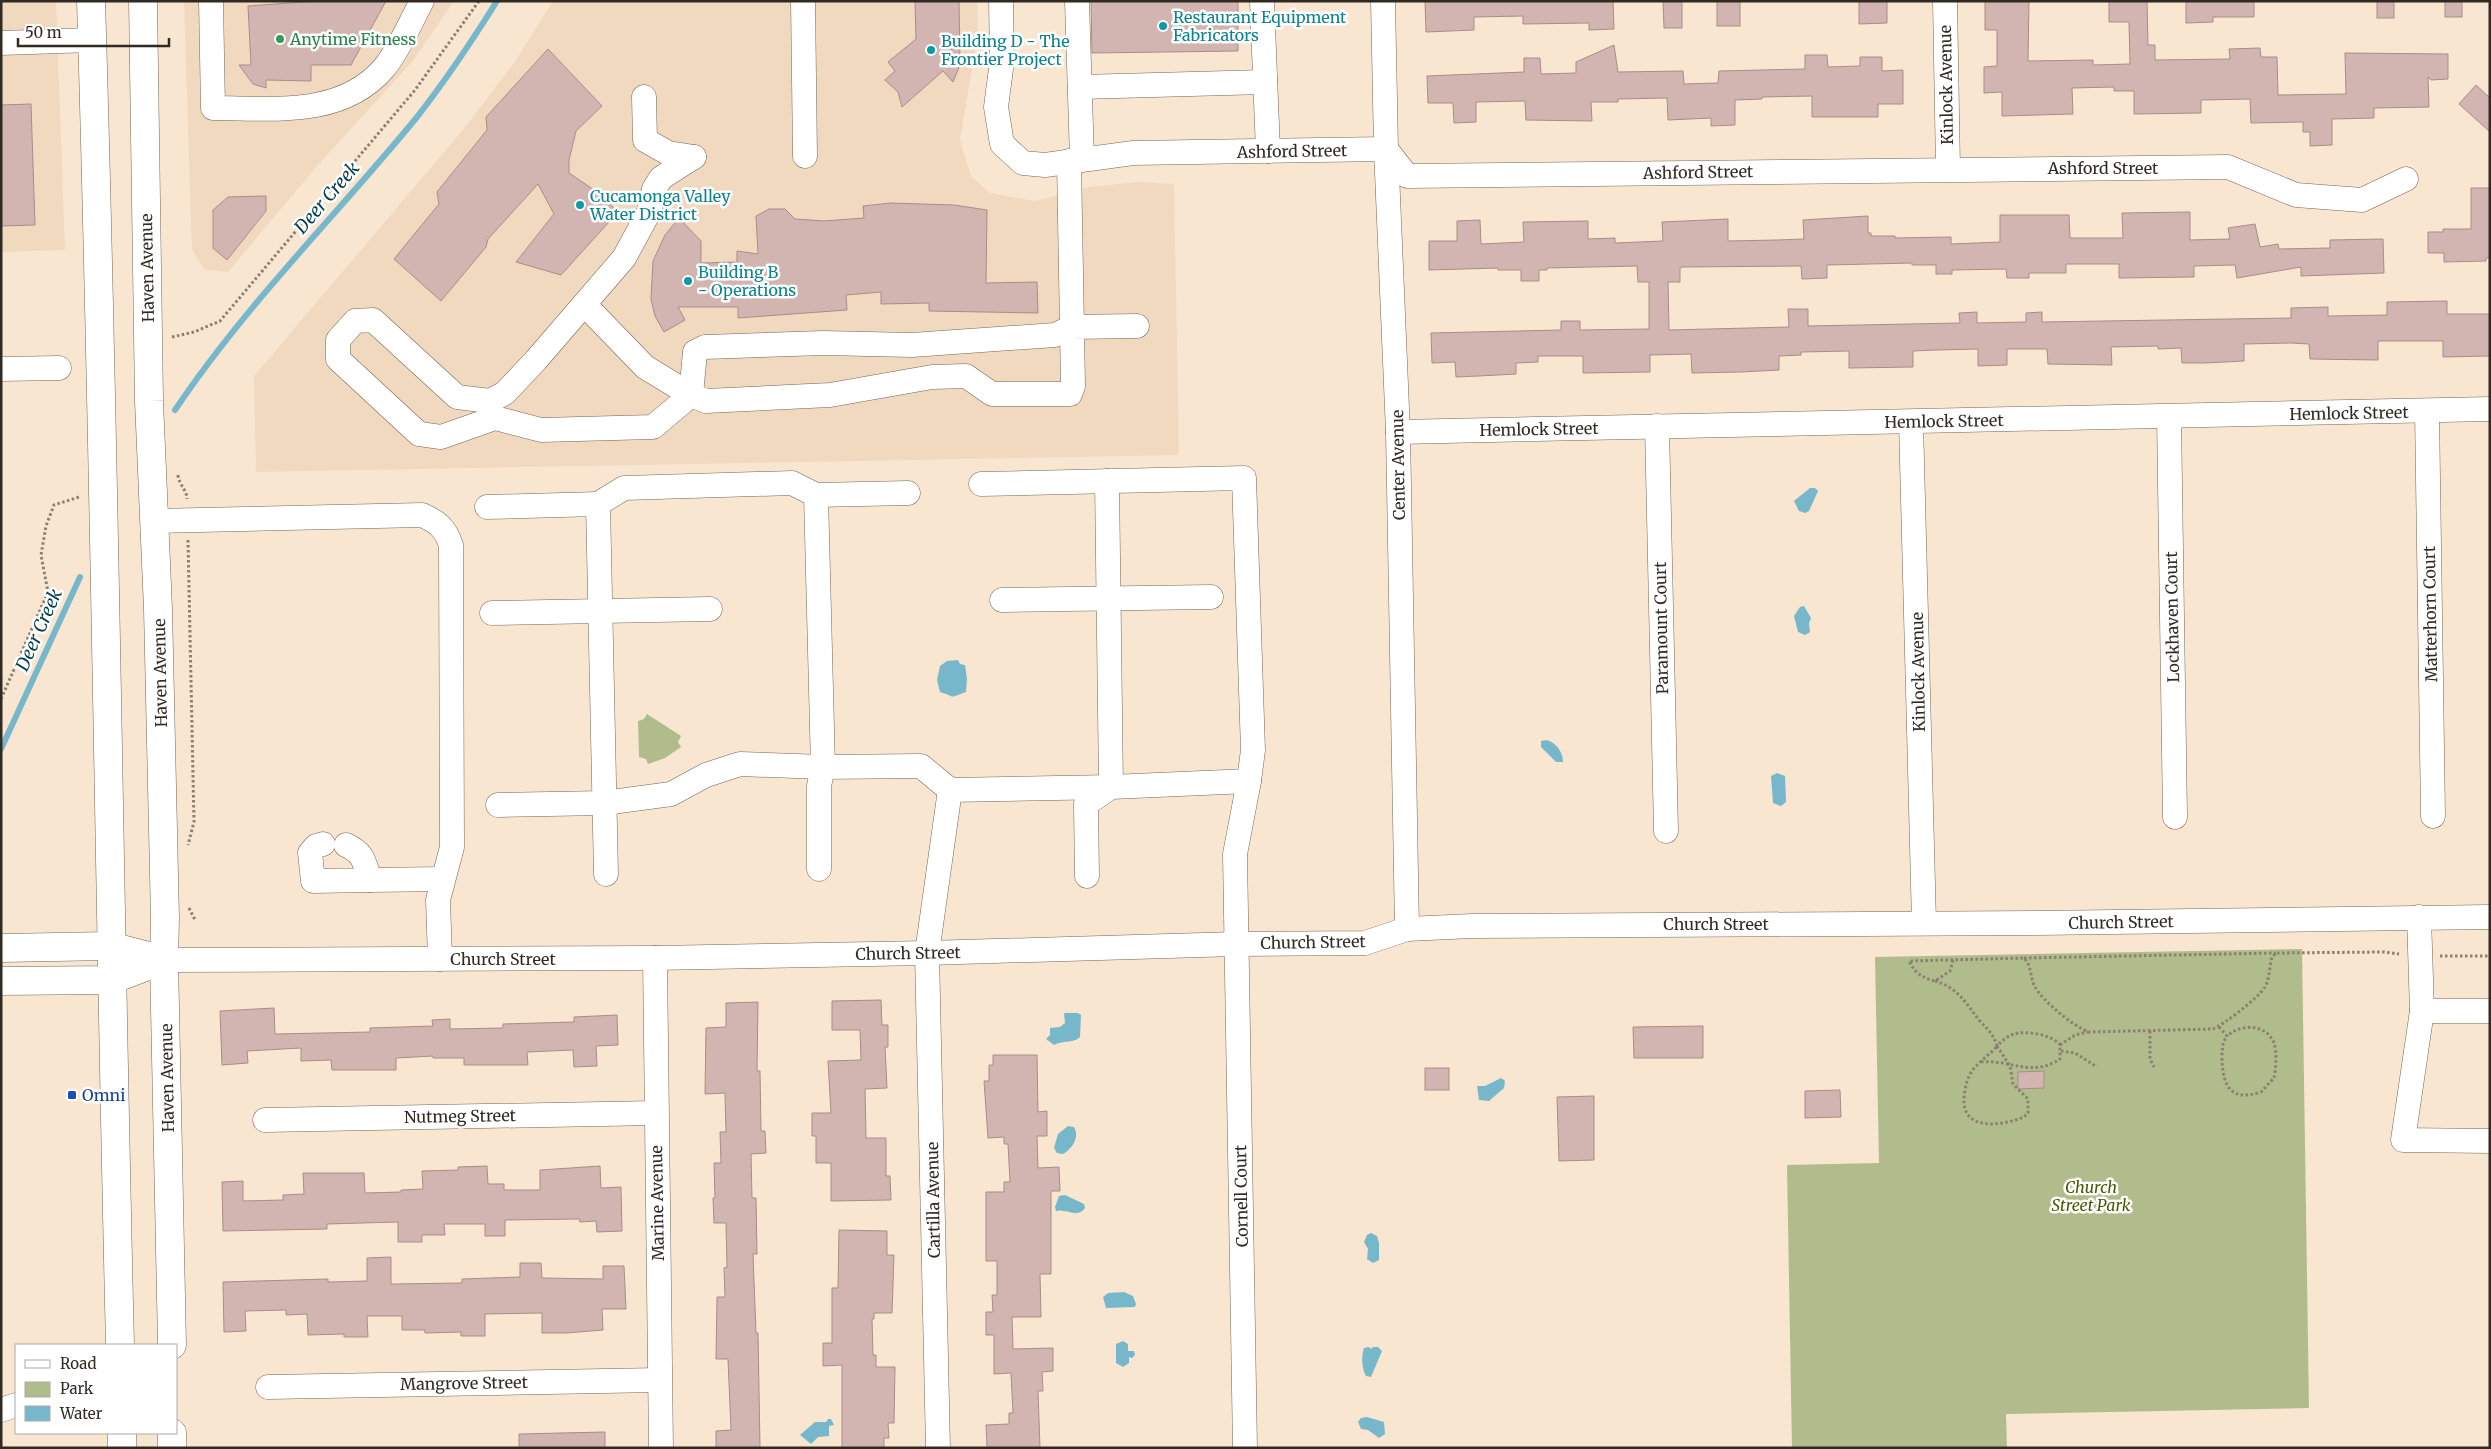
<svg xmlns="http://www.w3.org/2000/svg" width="2491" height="1449" font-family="Merriweather,serif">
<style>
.built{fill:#f1d9bf}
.green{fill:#b0bc8b}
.water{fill:#77b7cb}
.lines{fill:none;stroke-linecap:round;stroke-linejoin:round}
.stream{stroke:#77b7cb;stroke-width:6}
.building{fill:#d2b5b0;stroke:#a88d87}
.minor-casing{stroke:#756553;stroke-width:25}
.major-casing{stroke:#756553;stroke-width:29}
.path{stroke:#8b7f71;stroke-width:3;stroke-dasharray:2.5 2.5;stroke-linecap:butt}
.minor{stroke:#fff;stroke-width:24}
.major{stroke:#fff;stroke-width:28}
.culture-dot{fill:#0f9aa8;stroke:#fff;stroke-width:2}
.leisure-dot{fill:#2e9e5b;stroke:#fff;stroke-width:2}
.transit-dot{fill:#1a4fb4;stroke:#fff;stroke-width:2}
.labels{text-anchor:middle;stroke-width:5;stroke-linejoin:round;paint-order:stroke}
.culture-label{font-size:16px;fill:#0d838f;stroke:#fff;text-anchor:start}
.leisure-label{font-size:16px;fill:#27864d;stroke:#fff;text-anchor:start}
.street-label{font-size:16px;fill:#302a22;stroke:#fff}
.transit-label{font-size:16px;fill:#164399;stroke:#fff;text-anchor:start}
.park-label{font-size:16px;font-style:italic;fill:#4a5802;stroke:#fff}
.water-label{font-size:18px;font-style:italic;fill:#013e4c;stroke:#fff}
</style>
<rect width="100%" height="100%" fill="#f8e6d1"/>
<g class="built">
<path d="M1 1H56L65 250 1 252Z"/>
<path d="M184 1H454L412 62 317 166 228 272 205 270 192 250Z"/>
<path d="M553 1H977L978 33 960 140 971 176 990 193 1035 201 1089 187 1139 182 1174 184 1179 455 256 472 254 376 462 131 516 60Z"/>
</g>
<g class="green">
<path d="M647 714 681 736 678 742 681 747 665 758 648 764 646 759 639 757 638 721 644 719Z"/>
<path d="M2302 949 2309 1408 2006 1414 2007 1448H1792L1787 1165 1879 1163 1875 957Z"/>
</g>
<g class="water">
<path d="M1810 488H1815L1818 491 1809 511 1805 513 1799 511 1794 501Z"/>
<path d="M1804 606 1811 618 1809 623 1810 632 1805 635 1798 632 1794 616 1800 607Z"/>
<path d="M958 660 960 664 965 665 967 679 966 692C947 699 957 697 940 692L937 680 940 666 947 661Z"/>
<path d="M1547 740C1557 743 1563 753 1563 762H1556L1541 747V741Z"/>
<path d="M1777 773 1785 776 1786 802 1781 806 1773 803 1771 776Z"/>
<path d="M1064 1013H1078L1081 1015 1080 1037C1073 1044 1062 1040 1054 1045L1046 1039 1050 1035V1028L1060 1027 1065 1023Z"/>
<path d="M1501 1078 1505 1081 1504 1088 1489 1101 1479 1100 1477 1086H1485Z"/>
<path d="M1068 1126 1074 1127C1080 1137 1072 1149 1063 1154L1057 1153 1054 1148 1058 1134Z"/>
<path d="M1065 1195 1084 1204 1085 1208C1077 1219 1067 1208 1056 1211L1055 1207 1059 1196Z"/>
<path d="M1371 1233 1377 1236 1379 1243V1260L1373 1263 1367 1259 1368 1249 1364 1242 1367 1235Z"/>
<path d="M1124 1292 1133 1296 1136 1304 1135 1307 1106 1308 1103 1297 1108 1293Z"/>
<path d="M1123 1341 1128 1344V1351H1134L1135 1355 1132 1358 1129 1357V1363L1123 1367 1116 1363V1344Z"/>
<path d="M1369 1347 1371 1349 1373 1347H1378L1382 1351 1371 1377 1366 1376C1362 1369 1361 1356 1364 1348Z"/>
<path d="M1367 1417 1384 1422 1385 1434 1379 1438 1368 1430 1361 1429 1358 1422 1361 1418Z"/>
<path d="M828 1419H831L834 1425 829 1426V1436L818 1437 811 1444 800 1435 815 1422H826Z"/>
</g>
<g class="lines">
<g class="stream">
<path d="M175 410C246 304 337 215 417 117 446 80 472 41 497 1"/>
<path d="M1 749 80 577"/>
</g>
</g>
<g class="building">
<path d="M317 1H386L351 65H311V81L266 80V88L253 84 239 65H251L248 6Z"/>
<path d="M915 1H959L960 65 953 82 943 71 902 107 898 92 885 80 895 71 888 62 916 39Z"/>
<path d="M1091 1H1238V51L1092 53Z"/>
<path d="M1425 1H1613L1614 29 1589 30V23L1523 24V16L1474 17V30L1426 32Z"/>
<path d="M1663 1H1682V28H1664Z"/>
<rect x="1717" y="1" width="23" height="25"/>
<path d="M1859 1H1887V23L1859 24Z"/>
<path d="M1985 1H2029L2028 61 2093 60V65L2130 64 2129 22H2109V1H2147L2148 45H2155V60L2230 59 2229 49 2260 48 2261 57H2277L2278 95 2346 94 2345 53 2448 54V79L2431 80 2428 77 2429 107 2374 108V118L2332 119V145L2310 146V132H2303V122L2251 123 2250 99 2201 100V113L2134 114V91H2114V87L2072 88 2073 114 2002 116V92L1984 93V67L1997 66V30H1985Z"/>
<path d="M2186 1H2254V17H2213V22L2186 23Z"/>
<rect x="2377" y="1" width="17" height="17"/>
<rect x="2445" y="1" width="17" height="16"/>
<path d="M1614 45 1618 72 1683 71 1684 84 1718 83 1719 71 1805 69V55H1827L1828 67 1860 66V57H1882V71L1903 70V104H1878V117H1812V96L1762 97V99L1735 100V125L1711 126V118L1668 120 1667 98 1618 99V102H1591L1592 121 1526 120 1525 101 1476 102V122L1454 123 1453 103H1428L1427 76 1524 72V58H1540L1541 74 1576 73V62Z"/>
<path d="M548 49 602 106 576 131 569 160V173L597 192 618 212 561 275 516 262 554 214 538 184 488 239 486 247 441 301 394 259 439 204 437 192 487 130 486 117Z"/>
<path d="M2476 85 2490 98V132L2459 104Z"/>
<path d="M31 104 35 225 1 226V105Z"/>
<path d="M2471 188H2490V258H2486V261L2444 262V253H2428V232H2443V229H2471Z"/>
<path d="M266 196V211L227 260 213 248V210L228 197Z"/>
<path d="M891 203 954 205 987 210 986 283 1037 282 1038 313 929 311V303L881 304V292L846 295 847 310 738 318V307H678L685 320 664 332 655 316 651 299 653 261 665 235 679 218 701 241V263L737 262V251L758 254 756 216 769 209H785L795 219 824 221 864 218 863 206Z"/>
<path d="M2190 212V240L2230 239 2228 228 2255 224 2260 247 2278 244 2279 249 2330 248V240L2383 239 2384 273 2301 276V267L2237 278 2235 265 2194 266V277L2119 278V264H2066V273H2029V278H2007L2006 269 1952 270V274H1936V265H1912V263L1827 265V278L1802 279 1801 266 1682 267 1680 268V282H1668L1669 330 1789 327 1788 309H1808V326L1960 323 1959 313 1977 312V323L2026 322V313L2042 312V322L2291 318V308L2328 307V316L2387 315V302L2447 301V314H2490V356L2443 357V341H2378V360L2310 359 2309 344 2291 343 2244 344V361L2205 363H2182L2181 348 2158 349V346L2111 347 2112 365 2048 364 2047 349H2007V365L1978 366V349L1936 350 1913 351V367L1849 368V351L1801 352V355L1779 356V370L1741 372 1692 373 1691 354 1650 355V372L1583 373V356H1538V362L1516 363V374L1479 376 1456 377 1455 362 1432 363 1431 333 1561 330V321H1580V330L1649 329V282H1638L1637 266 1547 268V270H1539V281H1521V270H1498V268L1429 270V241H1457V221L1480 220 1481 244 1524 242 1523 222 1588 221V239L1615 238V243L1663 241 1662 222 1728 219V241L1777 240 1804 239 1803 220 1868 216V233H1871V236H1895V238L1951 237V244L2000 242V215H2069L2070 238H2123L2122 213Z"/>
<path d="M881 1000 882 1025H888V1047H885L887 1088 865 1089 866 1138H886V1176H890L891 1200 831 1201V1163H816V1136H812V1113H831L828 1061 861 1060 860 1030H832V1001Z"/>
<path d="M758 1002 757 1071H760L761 1131H765L766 1153 751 1154 752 1198H756L757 1254H753L756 1333H758L760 1448H716V1431L731 1430 728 1359H716L717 1297H725L724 1268 727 1267 726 1223H714L713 1198H715L714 1163H721L720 1132H726L725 1093 705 1094 706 1028 726 1027V1003Z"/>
<path d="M274 1008 275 1034 370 1032V1028L433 1026 432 1020 450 1019V1029L503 1028V1024L574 1022V1017L617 1015 618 1045 596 1046 597 1066 574 1067 573 1050 527 1052 528 1065H464V1058H433V1056L396 1058V1070H332L331 1060 301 1061V1048L247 1051 248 1063 222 1065 220 1011Z"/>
<path d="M1703 1026V1058H1634L1633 1027Z"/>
<path d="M993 1055H1037L1038 1112 1047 1111V1136H1037L1038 1168 1059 1167 1060 1191H1051V1274H1040L1041 1317H1012L1013 1349 1053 1348V1371L1042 1372 1043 1391H1038L1040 1448H987L986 1425 1009 1424V1413H1013L1011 1373 994 1374V1335H986V1312H993L992 1295H997V1261H986V1192H1004V1182H1010L1008 1144H1004V1137L988 1138 984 1081H989V1065H993Z"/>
<rect x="1425" y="1068" width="24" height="22"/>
<path d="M2044 1071V1088L2018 1089V1072Z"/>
<path d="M1840 1090 1841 1117 1805 1118V1091Z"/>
<path d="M1594 1096V1160L1559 1161 1557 1097Z"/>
<path d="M487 1166 488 1184H504V1190H540V1170L600 1166 601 1188 621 1187 622 1231 597 1232 596 1221 580 1222 579 1219 505 1220V1236H485V1224H444L445 1235H422V1242H398V1222L327 1224V1229L223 1231 222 1182 243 1181V1201L283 1200V1195L304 1194 303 1173H364L365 1193 401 1192V1190L423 1189 422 1171 458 1170V1167Z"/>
<path d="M839 1230 887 1231V1255H894L892 1313H874V1319H872L873 1355H876V1367H895L894 1423H888L889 1438H884V1448H842V1365L823 1366V1343H832V1288H838Z"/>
<path d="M391 1257V1284H394L462 1283V1279L520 1277V1263H541L542 1278 603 1279V1266H624L626 1309H602L603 1330 566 1333H542V1313L485 1314V1336H461V1332L425 1333V1330H402V1316H367L368 1337H344V1334L308 1335 307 1314 286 1315V1310L245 1311 246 1331 224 1332 223 1282 328 1279V1282L367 1281V1258Z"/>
<path d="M605 1432V1448H519V1434Z"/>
</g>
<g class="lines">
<g class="minor-casing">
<g id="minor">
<path d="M211 1 213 108C272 108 341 118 384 68 399 50 411 21 422 1"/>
<path d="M803 1 805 156"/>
<path d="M1001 1 1002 61 996 107 1002 144 1023 163 1045 165 1133 153 1386 149 1407 176 2228 167 2296 195 2362 200 2406 179"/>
<path d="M1077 1 1082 159"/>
<path d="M1262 1 1268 151"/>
<path d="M1383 1 1386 149 1398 432 1407 929"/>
<path d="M1945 1 1948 169"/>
<path d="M1 43 92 40"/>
<path d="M1080 87 1265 82"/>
<path d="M644 97 645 140 668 153 694 157"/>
<path d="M1069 161C1070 236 1072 311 1073 386L1070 394H992L966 376 932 377 830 395 706 401 691 395 695 352 705 347 823 343 912 345 1055 335 1072 327 1137 326"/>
<path d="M585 305 645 367 691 395 653 427 541 430 495 418 441 437 419 434 338 359V340L355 321 373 320 457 397 490 401 505 393 536 360 624 258 649 212 654 189 661 178 694 157"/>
<path d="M1 369 59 368"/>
<path d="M2427 411 2433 816"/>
<path d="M2169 417 2175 817"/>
<path d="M1911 422 1924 923"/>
<path d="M1657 426 1666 831"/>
<path d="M1398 432 2490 409"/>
<path d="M981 484 1244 478 1253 750 1249 781 1235 854 1245 1448"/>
<path d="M816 495 823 767 819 786V869"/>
<path d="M598 504 624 488 792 483 816 495 908 493"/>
<path d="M487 507 598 504 606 874"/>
<path d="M154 521 422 515C438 522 445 528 451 545L452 847 438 900 440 959"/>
<path d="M1002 600 1211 597"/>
<path d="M492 613 710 609"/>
<path d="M498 805 604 803 671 794 706 775 740 764 823 767 921 766 950 790 1111 787 1249 781"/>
<path d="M323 844 316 846 310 853 313 881 370 880C364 862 364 853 346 845"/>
<path d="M1087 876 1086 804 1111 787 1107 481"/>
<path d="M370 880 443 879"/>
<path d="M2419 917 2422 1011 2403 1140 2490 1141"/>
<path d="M655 958 661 1448"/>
<path d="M164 960 655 958 927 953 1236 944 1365 943 1407 929 1472 926 2037 923 2490 917"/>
<path d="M2422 1011H2490"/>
<path d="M265 1120 656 1113"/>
<path d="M268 1387 659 1380"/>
<path d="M1 1410 16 1405"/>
<path d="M938 1448 927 953 950 790"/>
</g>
</g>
<g class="major-casing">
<g id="major">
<path d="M91 1C105 449 109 897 120 1345"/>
<path d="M143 1 149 401 158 609 165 919 164 960 172 1345"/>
<path d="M1 948 110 946 164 960"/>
<path d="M1 981 111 980 164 960"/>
<path d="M122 1433V1448"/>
<path d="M172 1448V1433"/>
</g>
</g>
<g class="path">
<path d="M172 337 194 332 220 321 415 90 479 1"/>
<path d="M178 475C179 485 187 490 187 499"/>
<path d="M188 540 194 822 188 845"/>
<path d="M1 699 48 592 41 555 46 526 54 505 79 497"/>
<path d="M189 908 195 920"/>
<path d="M2440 956H2490"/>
<path d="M2024 958 2276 953"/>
<path d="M1953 960 1950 971 1935 981C1922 978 1915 973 1909 961L2024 958C2032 966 2030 978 2035 987 2043 1001 2074 1027 2089 1032L2213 1029C2226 1023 2257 999 2265 987 2270 977 2269 967 2272 957L2276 953 2384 952 2399 954"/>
<path d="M1935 981C1957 987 1966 1003 1979 1020 1987 1029 1993 1033 1997 1046 2002 1041 2007 1036 2014 1034 2026 1030 2053 1035 2060 1045V1059C2031 1078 2010 1059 1981 1062"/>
<path d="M2219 1027 2227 1036C2222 1043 2222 1050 2222 1059 2223 1086 2230 1102 2261 1092L2274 1078C2276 1068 2277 1052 2274 1043 2266 1023 2240 1024 2227 1036"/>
<path d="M2150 1031V1059L2154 1067"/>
<path d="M2060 1045 2075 1035 2088 1032"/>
<path d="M1997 1046 2010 1066 2013 1084 2028 1099V1113L2024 1117C2002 1126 1961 1132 1964 1097 1965 1088 1967 1078 1972 1071 1979 1061 1990 1055 1997 1046Z"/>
<path d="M2061 1051 2075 1053 2097 1067"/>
</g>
<use href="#minor" class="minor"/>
<use href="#major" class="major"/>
</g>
<g class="culture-dot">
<circle cx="1163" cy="26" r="5"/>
<circle cx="931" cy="50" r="5"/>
<circle cx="580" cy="205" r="5"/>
<circle cx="688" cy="281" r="5"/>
</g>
<circle class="leisure-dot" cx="280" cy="39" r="5"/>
<rect class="transit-dot" x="67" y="1090" width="10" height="10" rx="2.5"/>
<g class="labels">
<g class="culture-label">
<text x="1173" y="23">Restaurant Equipment<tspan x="1173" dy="18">Fabricators</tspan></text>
<text x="941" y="47">Building D - The<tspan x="941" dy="18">Frontier Project</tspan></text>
<text x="590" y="202">Cucamonga Valley<tspan x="590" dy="18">Water District</tspan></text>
<text x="698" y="278">Building B<tspan x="698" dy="18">- Operations</tspan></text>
</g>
<g class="leisure-label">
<text x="290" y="45">Anytime Fitness</text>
</g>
<g class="street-label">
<text transform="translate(1946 85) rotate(-91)" y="6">Kinlock Avenue</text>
<text transform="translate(1292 151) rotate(-1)" y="6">Ashford Street</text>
<text x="2103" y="174">Ashford Street</text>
<text transform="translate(1698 172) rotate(-1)" y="6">Ashford Street</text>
<text transform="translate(147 268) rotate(-91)" y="6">Haven Avenue</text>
<text transform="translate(2349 413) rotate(-1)" y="6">Hemlock Street</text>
<text transform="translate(1944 421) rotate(-1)" y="6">Hemlock Street</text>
<text transform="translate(1539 429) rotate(-1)" y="6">Hemlock Street</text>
<text transform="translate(1398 465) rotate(-91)" y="6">Center Avenue</text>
<text transform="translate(2430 614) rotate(-91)" y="6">Matterhorn Court</text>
<text transform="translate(2172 617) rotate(-91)" y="6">Lockhaven Court</text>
<text transform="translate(1661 628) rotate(-91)" y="6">Paramount Court</text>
<text transform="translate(1918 672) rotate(-91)" y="6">Kinlock Avenue</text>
<text transform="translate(160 673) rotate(-91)" y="6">Haven Avenue</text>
<text transform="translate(2121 922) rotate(-1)" y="6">Church Street</text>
<text x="1716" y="930">Church Street</text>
<text transform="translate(1313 942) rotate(-1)" y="6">Church Street</text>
<text transform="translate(908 953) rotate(-1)" y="6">Church Street</text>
<text x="503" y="965">Church Street</text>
<text transform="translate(167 1078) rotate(-91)" y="6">Haven Avenue</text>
<text transform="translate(460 1116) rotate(-1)" y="6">Nutmeg Street</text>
<text transform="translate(1241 1196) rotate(-91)" y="6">Cornell Court</text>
<text transform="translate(933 1200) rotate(-91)" y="6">Cartilla Avenue</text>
<text transform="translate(657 1203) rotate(-91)" y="6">Marine Avenue</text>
<text transform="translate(464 1383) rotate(-1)" y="6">Mangrove Street</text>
</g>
<g class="transit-label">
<text x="82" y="1101">Omni</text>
</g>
<g class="park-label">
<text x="2091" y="1193">Church<tspan x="2091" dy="18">Street Park</tspan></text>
</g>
<g class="water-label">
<text transform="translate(327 198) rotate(-49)" y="6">Deer Creek</text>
<text transform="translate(39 630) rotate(-66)" y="6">Deer Creek</text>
</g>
</g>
<rect width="2491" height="1449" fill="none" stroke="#302a22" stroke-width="5"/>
<rect x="15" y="1344" width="162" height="90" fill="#ffffff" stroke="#acaaa7"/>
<rect x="25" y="1360" width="25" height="8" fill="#ffffff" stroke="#acaaa7"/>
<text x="60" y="1369" font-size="15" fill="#302a22">Road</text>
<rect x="25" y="1382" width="25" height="15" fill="#b0bc8b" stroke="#acaaa7"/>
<text x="60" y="1394" font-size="15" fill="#302a22">Park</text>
<rect x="25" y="1406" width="25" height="15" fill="#77b7cb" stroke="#acaaa7"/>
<text x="60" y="1419" font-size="15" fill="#302a22">Water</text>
<path d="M18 38v8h151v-8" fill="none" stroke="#302a22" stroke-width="2.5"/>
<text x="25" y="38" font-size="15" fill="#302a22" stroke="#ffffff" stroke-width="4" paint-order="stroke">50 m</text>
</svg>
